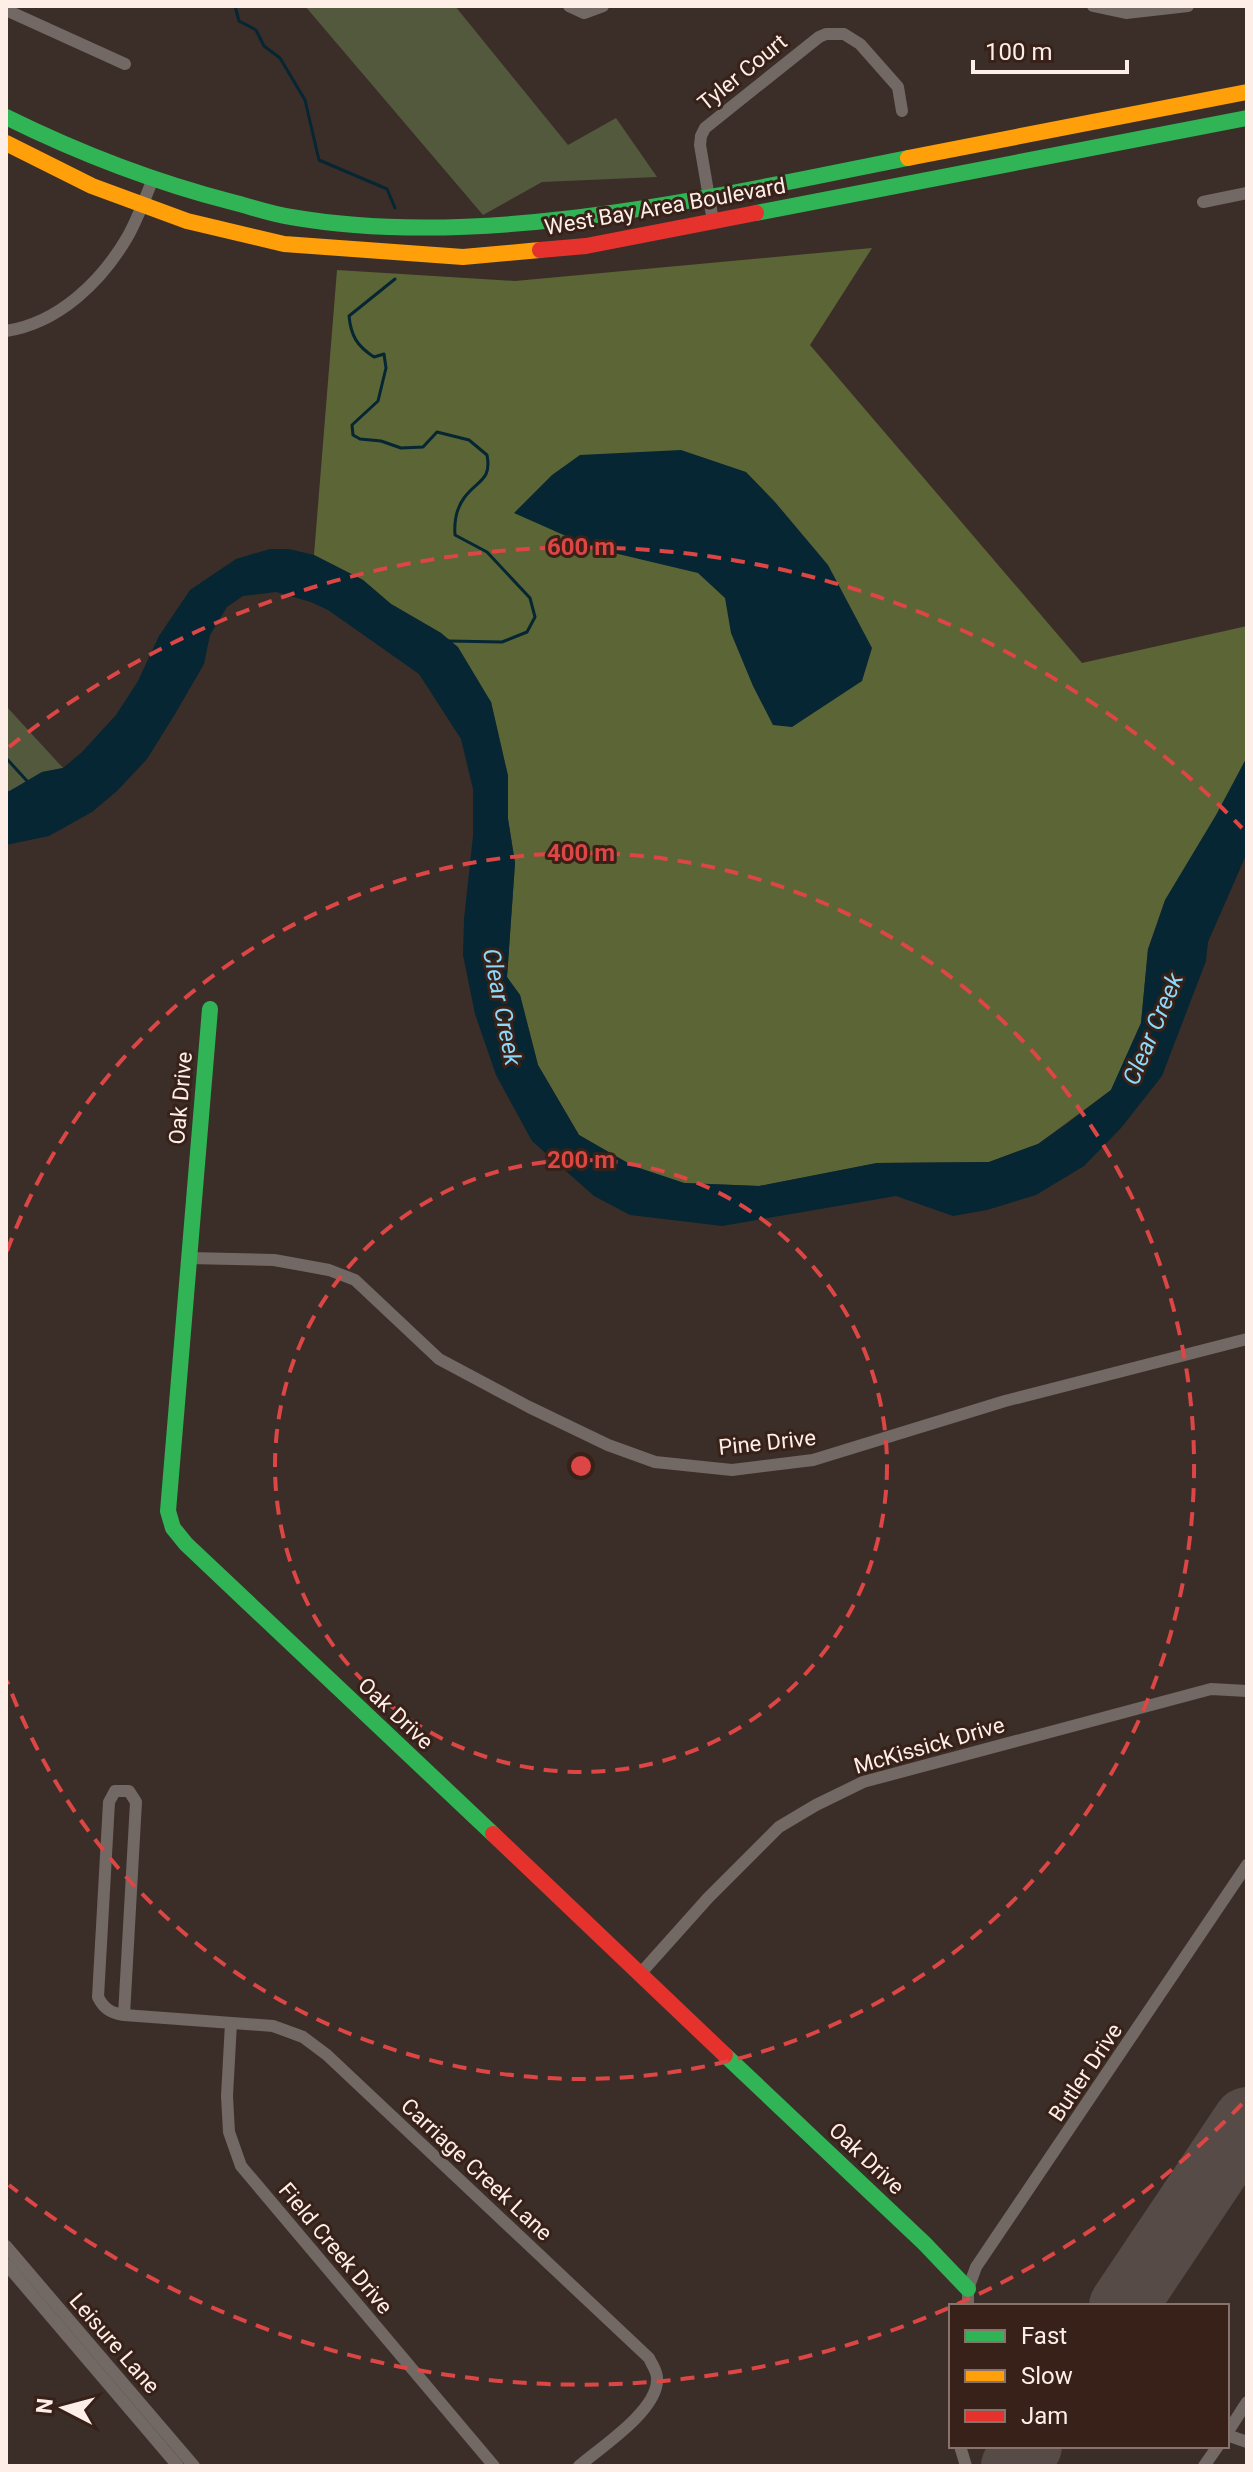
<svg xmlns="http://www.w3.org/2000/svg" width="1253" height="2472" font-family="Roboto,sans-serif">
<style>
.green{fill:#53593d}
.forest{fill:#5c6535}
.water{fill:#052632}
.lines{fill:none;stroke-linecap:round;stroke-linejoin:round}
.stream{stroke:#052632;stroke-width:3}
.runway{stroke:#564b46;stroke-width:68}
.street{stroke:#726864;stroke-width:12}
.fast{stroke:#30b455;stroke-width:16}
.slow{stroke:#ff9f0a;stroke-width:16}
.jam{stroke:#e5322d;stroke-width:16}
.ring{fill:none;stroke:#dc4645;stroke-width:4;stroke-dasharray:14 10}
.labels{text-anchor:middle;stroke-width:6;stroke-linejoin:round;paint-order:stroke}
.street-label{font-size:22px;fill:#feeee8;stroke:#372118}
.water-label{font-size:24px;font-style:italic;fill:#8dd9fa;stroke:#372118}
.centre{fill:#dc4645;stroke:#372118;stroke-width:4}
.ring-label{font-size:24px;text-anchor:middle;font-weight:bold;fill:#dc4645;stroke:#372118;stroke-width:6;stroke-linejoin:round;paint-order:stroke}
</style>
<rect width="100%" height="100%" fill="#3b2e29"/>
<g class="green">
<path d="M305 6H455L568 145 616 118 657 177 542 182 483 215Z"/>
<path d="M6 706 63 768 42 772 10 792 6 788Z"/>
</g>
<path class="forest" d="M872 248 810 345 1082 663 1247 626V757L1148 949 1141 1023 1111 1090 1038 1144 989 1162 877 1163 759 1186 684 1183 633 1166 579 1135 538 1065 520 995 507 977 515 863 508 819V776L491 702 441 633 391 604 363 580 314 555 337 270 515 281Z"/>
<g class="water">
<path d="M681 450 746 472 775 502 828 565 872 648 862 681 792 727 773 725 753 686 731 633 725 598 698 573 593 548 514 513 552 475 580 455Z"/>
<path d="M270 549H289L314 555 363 580 391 604 441 633 458 647 491 702 508 776V819L515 863 507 977 520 995 538 1065 579 1135 633 1166 684 1183 759 1186 877 1163 989 1162 1038 1144 1065 1125 1111 1090 1141 1023 1148 949 1165 900 1216 815 1247 757V853L1208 942 1206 961 1162 1076 1121 1128 1084 1166 1036 1195 987 1210 953 1216 896 1196 722 1226 630 1215 594 1196 532 1141 496 1075 475 1014 463 955 464 919 473 836V789L461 739 419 674 328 610 311 602 276 592 243 596 227 607 210 635 204 664 175 714 147 759 117 791 92 812 49 836 6 845V793L42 772 63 768 81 753 116 715 138 681 159 636 190 590 236 559Z"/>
</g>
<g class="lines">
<g class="stream">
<path d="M235 6 239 21 256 30 264 46 280 58 305 100 319 160 387 189 395 208"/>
<path d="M395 279 349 316C351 336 357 346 374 357L384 354 386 368 378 401 352 425 353 435 360 439 381 441 401 448 423 447 437 432 469 440 487 455C492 481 477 480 464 498 456 509 454 521 455 535L487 552 530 598 535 617 527 632 502 642 449 641"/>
<path d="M6 758 28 782"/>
</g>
<g class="runway">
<path d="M1123 2306 1247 2121"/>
<path d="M1015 2466 1028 2446"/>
</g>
<g class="street">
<path d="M569 6 584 13 603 6"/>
<path d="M1093 6 1126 13 1188 6"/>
<path d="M6 10 125 64"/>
<path d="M1203 202 1247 193"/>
<path d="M713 221 700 145 701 136 705 128 819 37 826 34H844L860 44 898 87 902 111"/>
<path d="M6 331C59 323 102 281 128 236 138 218 145 198 153 179"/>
<path d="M189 1258 274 1260 329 1270 355 1280 439 1359 529 1407 608 1445 655 1462 732 1470 813 1460 1005 1401 1247 1339"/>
<path d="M640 1974 708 1898 779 1827 816 1805 863 1782 1211 1689 1247 1691"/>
<path d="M124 2015 136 1802 129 1791H115L109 1802 98 1997C104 2009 111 2013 124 2015L273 2026 303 2037 327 2055 649 2358C652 2365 658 2372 657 2380 657 2411 601 2447 579 2466"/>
<path d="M231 2023 227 2096 229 2132 241 2166 494 2466"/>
<path d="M6 2246 194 2466"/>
<path d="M6 2264 178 2466"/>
<path d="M968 2306V2289L976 2267 1247 1865"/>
<path d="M1227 2433 1247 2402"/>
<path d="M1227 2435 1247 2442"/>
<path d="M960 2446 966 2466"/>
<path d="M1204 2466 1218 2446"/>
</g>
<g class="fast">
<path d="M6 117C79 153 154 182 232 202 252 207 271 214 291 217 486 251 716 196 908 158"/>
<path d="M756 213 1247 118"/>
<path d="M210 1009 168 1511 173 1528 186 1544 493 1834"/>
<path d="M725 2055 924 2243 968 2289"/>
</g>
<g class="slow">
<path d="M6 143 92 186 187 221 284 244 463 257 540 250"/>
<path d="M908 158 1247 92"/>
</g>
<g class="jam">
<path d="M540 250 586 246 756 213"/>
<path d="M493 1834 725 2055"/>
</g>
</g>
<g class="ring">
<circle cx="581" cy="1466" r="306"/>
<path d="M7 1251A613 613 0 1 1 7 1681"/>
<path d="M1242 2104A919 919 0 0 1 9 2185M9 747A919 919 0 0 1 1242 828"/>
</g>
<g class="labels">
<g class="street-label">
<text transform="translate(742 72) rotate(-39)" y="8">Tyler Court</text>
<text transform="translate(665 206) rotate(-10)" y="8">West Bay Area Boulevard</text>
<text transform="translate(180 1098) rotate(-85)" y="8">Oak Drive</text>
<text transform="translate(767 1442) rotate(-6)" y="8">Pine Drive</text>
<text transform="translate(396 1713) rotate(43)" y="8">Oak Drive</text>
<text transform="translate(929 1745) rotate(-16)" y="8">McKissick Drive</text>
<text transform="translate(1085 2072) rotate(-56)" y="8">Butler Drive</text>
<text transform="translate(867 2158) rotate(43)" y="8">Oak Drive</text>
<text transform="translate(477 2169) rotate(43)" y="8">Carriage Creek Lane</text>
<text transform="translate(336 2248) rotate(50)" y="8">Field Creek Drive</text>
<text transform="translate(115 2343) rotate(49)" y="8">Leisure Lane</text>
</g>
<g class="water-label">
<text transform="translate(502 1007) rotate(79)" y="8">Clear Creek</text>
<text transform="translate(1153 1029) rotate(-67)" y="8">Clear Creek</text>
</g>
</g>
<circle cx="581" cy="1466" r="12" class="centre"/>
<g class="ring-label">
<text x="581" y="555">600 m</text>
<text x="581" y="861">400 m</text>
<text x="581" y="1168">200 m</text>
</g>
<rect width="1253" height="2472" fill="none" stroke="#feeee8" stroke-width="16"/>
<rect x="949" y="2304" width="280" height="144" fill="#372118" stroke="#87736b" stroke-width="2"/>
<rect x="965" y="2330" width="40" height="12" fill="#30b455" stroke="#87736b" stroke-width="2"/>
<text x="1021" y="2344" font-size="24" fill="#feeee8">Fast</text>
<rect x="965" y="2370" width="40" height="12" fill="#ff9f0a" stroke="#87736b" stroke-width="2"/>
<text x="1021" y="2384" font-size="24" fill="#feeee8">Slow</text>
<rect x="965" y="2410" width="40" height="12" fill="#e5322d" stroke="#87736b" stroke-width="2"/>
<text x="1021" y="2424" font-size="24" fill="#feeee8">Jam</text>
<g transform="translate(64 2408) rotate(276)" stroke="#372118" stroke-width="6" paint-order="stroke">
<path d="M0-6L14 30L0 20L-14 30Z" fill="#feeee8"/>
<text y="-12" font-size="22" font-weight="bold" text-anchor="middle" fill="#feeee8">N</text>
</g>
<path d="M973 60v12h154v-12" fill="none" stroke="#feeee8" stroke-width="4"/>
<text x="985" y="60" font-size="24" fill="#feeee8" stroke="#372118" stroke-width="6" paint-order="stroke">100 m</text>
</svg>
